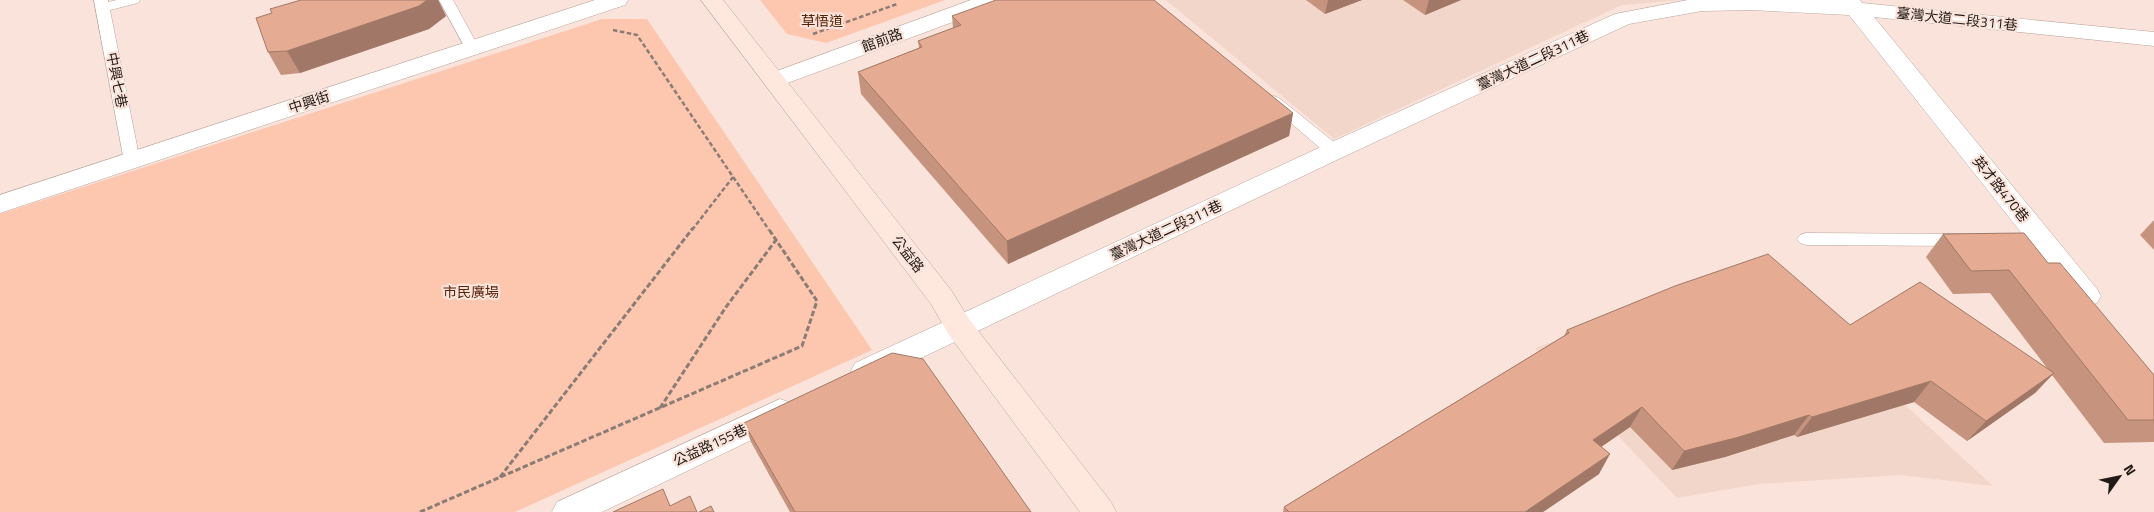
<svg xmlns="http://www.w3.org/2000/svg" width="2154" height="512" font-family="'Titillium Web','Noto Sans TC',sans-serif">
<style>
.built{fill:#f3d6ca}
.green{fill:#fdc6ae}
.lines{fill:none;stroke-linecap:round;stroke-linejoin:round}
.service-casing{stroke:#baa69d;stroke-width:1}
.minor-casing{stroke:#baa69d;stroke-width:1}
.secondary-casing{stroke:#baa69d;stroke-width:1}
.path-far1{stroke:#8b7c76;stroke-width:2.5;stroke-dasharray:4.5 2.5;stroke-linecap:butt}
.path{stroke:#8b7c76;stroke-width:3;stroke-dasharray:5.5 2.5;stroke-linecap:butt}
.service{fill:#fff;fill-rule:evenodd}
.minor{fill:#fff;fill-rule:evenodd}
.secondary{fill:#fee8de;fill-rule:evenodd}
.wall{fill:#c6947e}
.shaded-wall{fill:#a17867}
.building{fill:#e6ac93;stroke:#a17867}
.labels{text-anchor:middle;stroke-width:4.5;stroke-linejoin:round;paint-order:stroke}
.street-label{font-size:14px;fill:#211a16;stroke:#f9e3da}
.park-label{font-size:14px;fill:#582408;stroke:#f9e3da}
</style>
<rect width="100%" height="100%" fill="#f9e3da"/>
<g class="built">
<path d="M1166 0H1681L1622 5 1334 139Z"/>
<path d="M1757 268 1993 486 1900 475 1758 484 1677 498 1535 348Z"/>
</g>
<g class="green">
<path d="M760 0H945L826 43 787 34Z"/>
<path d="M602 19H647L872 350 515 512H0V214Z"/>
</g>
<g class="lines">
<g class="service-casing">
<g id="service">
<path d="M94 0H108V2L117 0H140L138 3 110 10 140 161 138 165 132 166 126 165 124 161Z"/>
<path d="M439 0H453L479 48 477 51H467Z"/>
<path d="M1274 96 1279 98 1340 147 1342 151 1340 155 1334 156 1328 155 1269 104 1266 101 1269 98Z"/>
<path d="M1806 233 1963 234 1969 236 1972 240 1969 244 1963 246 1806 245 1800 243 1797 239 1800 235Z"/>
</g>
</g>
<g class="minor-casing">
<g id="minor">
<path d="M595 0H628L625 5 0 213V195Z"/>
<path d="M971 0H1002L999 5 782 85 774 87 766 85 762 80 766 75Z"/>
<path d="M1688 0H1860L1862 3 2154 32V46L1874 17 2097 289 2101 296 2097 303 2087 307 2077 303 1849 15 1751 10 1702 11 1629 24 1343 157 877 379 866 383 855 379 851 371 855 363 1325 145 1615 14Z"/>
<path d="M780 399 791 403 795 412 791 421 602 512H552L557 502Z"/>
</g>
</g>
<g class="secondary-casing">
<path id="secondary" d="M701 0H723L951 290 969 319 1111 502 1116 512H1080L949 335 931 304Z"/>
</g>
<g class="path-far1">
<path d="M613 30 637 35 769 230"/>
<path d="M813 34 897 4"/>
<path d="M692 230 733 177"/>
</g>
<g class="path">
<path d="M660 408 726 307 776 240"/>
<path d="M500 477 693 228"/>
<path d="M420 512 802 346 817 301 768 228"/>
</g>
<use href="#service" class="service"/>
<use href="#minor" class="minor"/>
<use href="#secondary" class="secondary"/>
</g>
<g class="wall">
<path d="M301 0H438L446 16 429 29 300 73 281 75 268 52 272 13Z"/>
<path d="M1306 0H1362L1325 14Z"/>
<path d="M1403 0H1461L1425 15Z"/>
<path d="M952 16 1293 113 1289 136 1008 264 861 94 858 72 919 48 918 41 953 28Z"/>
<path d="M2154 220V250L2140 235Z"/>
<path d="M1943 234 2048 263 2154 375V442L2104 443 2052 375 2035 393 1967 441 1914 402 1797 437 1794 435 1725 457 1672 470 1630 427 1601 447 1599 474 1543 512H1283L1284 507 1564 336 1567 330 1850 325 2047 368 1990 293 1953 294 1926 257Z"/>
<path d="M744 423 1031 512H790L751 442Z"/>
</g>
<g class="shaded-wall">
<path d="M427 0H438L446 16 429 29 300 73 287 51Z"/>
<path d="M1328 0H1362L1325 14Z"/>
<path d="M1429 0H1461L1425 15Z"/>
<path d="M1293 113 1289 136 1008 264 1007 241Z"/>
<path d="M2054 373 2035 393 1967 441 1986 421Z"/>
<path d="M1931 381 1914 402 1797 437 1812 417Z"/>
<path d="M1642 407 1630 427 1582 460 1593 440Z"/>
<path d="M1809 415 1794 435 1725 457 1672 470 1684 451Z"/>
<path d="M1610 454 1599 474 1543 512H1525Z"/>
</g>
<g class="building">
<path d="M301 0H427L419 6 287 51 268 52 256 18 272 13 270 9Z"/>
<path d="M996 0H1154L1293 113 1007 241 858 72 922 47 918 41 961 25 952 16Z"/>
<path d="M2024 233 2048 263H2060L2154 375V420H2128L2009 270 1971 271 1943 234Z"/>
<path d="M1768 254 1850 325 1920 282 2054 373 1986 421 1931 381 1812 417 1809 415 1739 437 1684 451 1642 407 1593 440 1610 454 1525 512H1289L1284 507 1569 333 1567 330 1675 286Z"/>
<path d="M892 353 923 359 1031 512H795L744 423Z"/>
<path d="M663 489 670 506 690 496 697 512H613Z"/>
<path d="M711 506 714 512H699Z"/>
</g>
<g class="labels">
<g class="street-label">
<text transform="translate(1957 19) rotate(6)" y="5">臺灣大道二段311巷</text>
<text transform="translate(882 40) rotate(-20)" y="5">館前路</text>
<text transform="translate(1533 60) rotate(-25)" y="5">臺灣大道二段311巷</text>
<text transform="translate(117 80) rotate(79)" y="5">中興七巷</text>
<text transform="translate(309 102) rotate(-18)" y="5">中興街</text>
<text transform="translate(2001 189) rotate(51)" y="5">英才路470巷</text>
<text transform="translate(1166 230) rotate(-25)" y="5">臺灣大道二段311巷</text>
<text transform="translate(908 254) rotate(52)" y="5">公益路</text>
<text transform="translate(710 445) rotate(-25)" y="5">公益路155巷</text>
</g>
<g class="park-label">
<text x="822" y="26">草悟道</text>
<text x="471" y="297">市民廣場</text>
</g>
</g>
<g transform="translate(2119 477) rotate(57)" stroke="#f9e3da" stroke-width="4" paint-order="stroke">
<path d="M0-4L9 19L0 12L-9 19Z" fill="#211a16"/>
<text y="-8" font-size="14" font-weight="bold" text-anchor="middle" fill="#211a16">N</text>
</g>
</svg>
